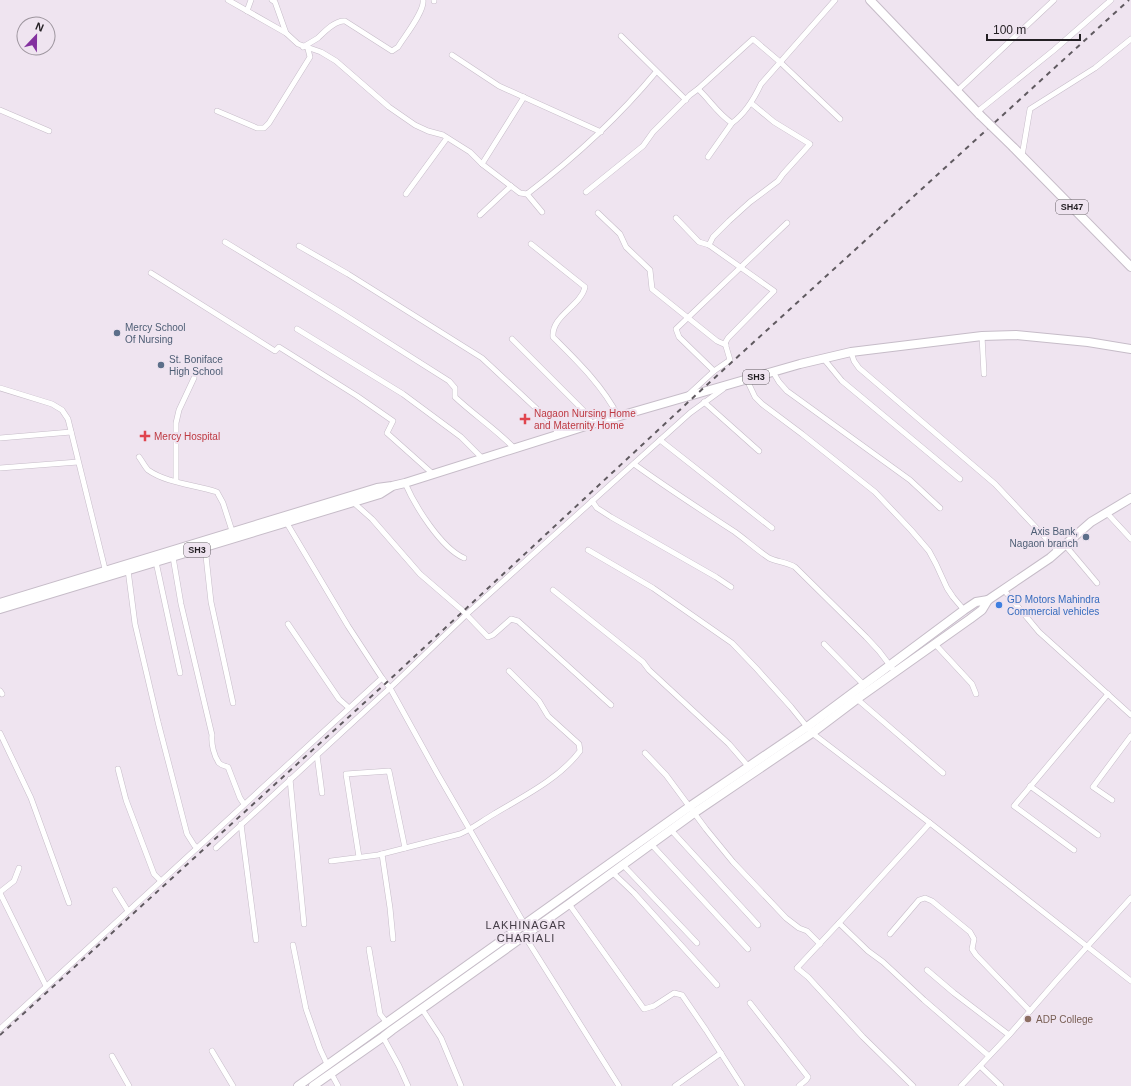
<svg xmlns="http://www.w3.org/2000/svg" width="1131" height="1086" font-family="Arial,sans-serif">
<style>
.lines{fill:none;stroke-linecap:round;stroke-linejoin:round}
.street-casing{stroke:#c6bcc8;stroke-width:6}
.primary-casing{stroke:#c6bcc8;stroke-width:10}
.street{stroke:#fff;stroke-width:5}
.primary{stroke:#fff;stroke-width:8}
.rail{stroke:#605a60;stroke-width:2;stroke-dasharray:5 5;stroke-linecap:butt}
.primary-bridge-casing{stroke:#c6bcc8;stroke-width:10;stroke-linecap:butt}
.primary-bridge{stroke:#fff;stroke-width:8}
.service-dot{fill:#5c6f8a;stroke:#efe4f0;stroke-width:1.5}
.health-dot{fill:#e0444e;stroke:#efe4f0;stroke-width:1.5}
.shop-dot{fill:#3f7fe0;stroke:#efe4f0;stroke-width:1.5}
.education-dot{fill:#8d6e63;stroke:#efe4f0;stroke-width:1.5}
.labels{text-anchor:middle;stroke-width:4;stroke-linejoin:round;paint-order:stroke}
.shield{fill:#efe4f0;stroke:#605a60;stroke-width:1}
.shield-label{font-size:9px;font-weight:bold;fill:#231f23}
.service-label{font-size:10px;fill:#4e5e75;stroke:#efe4f0;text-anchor:start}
.health-label{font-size:10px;fill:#be3a42;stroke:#efe4f0;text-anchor:start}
.shop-label{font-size:10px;fill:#366cbe;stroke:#efe4f0;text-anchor:start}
.education-label{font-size:10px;fill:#785e54;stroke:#efe4f0;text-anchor:start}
.neighbourhood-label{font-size:11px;letter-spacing:1px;fill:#443c46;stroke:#efe4f0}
</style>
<rect width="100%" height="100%" fill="#efe4f0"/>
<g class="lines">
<g class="street-casing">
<g id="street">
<path d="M228 0 286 33"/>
<path d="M272 0 275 2 286 33 298 44 321 52 336 61 389 107 415 125 428 131 443 135 470 152 482 164 520 193 527 194C574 158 618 118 656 72"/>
<path d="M434 1V0"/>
<path d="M247 11 251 0"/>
<path d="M621 36 686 100"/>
<path d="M303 47C308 44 313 41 318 38 324 32 335 20 345 21L392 51 398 47C404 37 425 11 423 0"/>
<path d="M452 55 499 86 601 132"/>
<path d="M698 89 753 39 780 62 840 119"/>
<path d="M957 91 1054 0"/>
<path d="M0 110 49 131"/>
<path d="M217 111 257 128H264L269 123 310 57 308 49"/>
<path d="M977 112 1054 50 1111 0"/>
<path d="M1022 156 1030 109 1095 68 1131 39"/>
<path d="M708 157 732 123"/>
<path d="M482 164 524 97"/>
<path d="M586 192 643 146 653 132 690 95 698 89C710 100 718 114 732 123 746 113 754 99 761 84L835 0"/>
<path d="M406 194 447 138"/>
<path d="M527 194 542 212"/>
<path d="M598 213 620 234 626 247 650 270 652 289 717 341 726 345"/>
<path d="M480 215 511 186"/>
<path d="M676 218 699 242 709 245 774 291 728 338 725 343 730 360 714 371 688 395"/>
<path d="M225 242 340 312 449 381 455 388V397C474 415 497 430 515 449"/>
<path d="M531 244 585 287C581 306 551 316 553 337 577 361 603 386 618 416"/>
<path d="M709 245 713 237 729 221 750 202 778 181 783 174 810 144 774 122 751 103"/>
<path d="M299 246 348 274 482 358 554 425 558 435"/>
<path d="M151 273 275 351 279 347 357 396 393 421 387 433 433 474"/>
<path d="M297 329 403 394 461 437 483 459"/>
<path d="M982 336 984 374"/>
<path d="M512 339 583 410 592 424"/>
<path d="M851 352 854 361 859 368 995 484 1058 551"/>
<path d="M823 358 842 381 960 479"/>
<path d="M714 371 679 337 676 329 787 223"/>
<path d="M773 372 779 382 787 391 910 480 940 508"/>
<path d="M747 380 755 397 762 404 802 434 875 492 911 530 929 551 936 564 947 588 953 597 964 610"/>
<path d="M0 388 52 404 62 410 68 419 106 573"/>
<path d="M704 402 759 451"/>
<path d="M0 438 71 432"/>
<path d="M660 440 772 528"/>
<path d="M139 457C142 461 145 467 148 470 166 483 196 485 217 492L223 503 233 534"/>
<path d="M634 464C667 488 701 510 735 532 746 540 757 550 769 558 777 562 787 562 795 567L866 637 879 651 895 672"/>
<path d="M0 468 78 462"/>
<path d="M176 481V423L179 410 194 378"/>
<path d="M405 483C415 506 441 548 464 558"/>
<path d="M592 501 597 508 611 517 716 577 731 587"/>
<path d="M354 503 372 519 420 574 463 611 488 637 493 635 511 619 518 621 611 705"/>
<path d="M1106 512 1131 539"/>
<path d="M285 520 348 626 382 678 390 688 437 773 529 932"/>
<path d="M1065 545 1097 583"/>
<path d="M205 547 211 602 233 703"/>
<path d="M588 550 653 588 732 643 756 668 791 707 812 733 930 823 1131 981"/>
<path d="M173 557 181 604 212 735C211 744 214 756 219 763 222 766 225 766 228 767L240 798 244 804"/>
<path d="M156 562 180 673"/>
<path d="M128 570 135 624 158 722 187 834 194 845 197 848"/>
<path d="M553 590 643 662 649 670 729 744 748 766"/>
<path d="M1004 590 1039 632 1131 715"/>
<path d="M288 624 339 699 349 708"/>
<path d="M824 644 864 685"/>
<path d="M935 644 972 684 976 694"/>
<path d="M0 691 2 694"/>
<path d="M857 699 943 773"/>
<path d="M0 733 31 798 69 903"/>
<path d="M645 753 666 775 706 829 733 862 786 918 799 928 807 931 820 944"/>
<path d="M317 755 322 793"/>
<path d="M118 769 126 800 154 874 161 881"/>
<path d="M290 779 304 924"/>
<path d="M1030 786 1098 835"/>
<path d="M1112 800 1093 787 1131 736"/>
<path d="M241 824 256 940"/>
<path d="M671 830 758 925"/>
<path d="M651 844 748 949"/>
<path d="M216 848 390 688 468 613 690 413 723 389"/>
<path d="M1074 850 1014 806 1108 694"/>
<path d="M382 854 390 908 393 939"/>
<path d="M359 857 346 774 389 771 405 848"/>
<path d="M331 861 378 855 460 834C472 829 482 821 494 814 524 796 559 779 580 751L579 744 548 716 539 701 509 671"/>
<path d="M623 865 697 943"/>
<path d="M612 872 634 893 717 985"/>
<path d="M115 890 128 911"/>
<path d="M0 892 14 881 19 868"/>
<path d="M0 893 46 986"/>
<path d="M569 904 644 1009 654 1006 674 993 682 995 706 1030 742 1086"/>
<path d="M839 923 868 951 883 962 924 1000 989 1056"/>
<path d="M890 934 919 900 925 898 932 901 970 932 974 939 972 949 976 955 1030 1011"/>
<path d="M524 935 619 1086"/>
<path d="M293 945 306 1009 320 1049 328 1066"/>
<path d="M369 949 380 1014 387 1023"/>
<path d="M927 970 954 993 1009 1035"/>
<path d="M750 1003 808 1077 806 1080 799 1086"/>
<path d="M422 1009 441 1038 461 1086"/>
<path d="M0 1029 382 678"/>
<path d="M383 1037 399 1066 408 1086"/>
<path d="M212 1051 233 1086"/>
<path d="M112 1056 129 1086"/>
<path d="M980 1066 1001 1086"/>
<path d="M331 1073 338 1086"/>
<path d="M675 1086 721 1053"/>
<path d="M913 1086 863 1037 808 977 797 968 839 923 930 823"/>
<path d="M961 1086 1010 1034 1057 980 1131 898"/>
</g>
</g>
<g class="primary-casing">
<g id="primary">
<path d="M870 0 980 115"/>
<path d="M1013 147 1131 267"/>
<path d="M0 603 377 488 392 486 405 483 592 424 800 364 851 352 982 336 1016 335 1088 342 1131 349"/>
<path d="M0 609 380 494 391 487"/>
<path d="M298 1086 689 807 807 727 964 610 976 602 988 600"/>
<path d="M313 1086 383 1037 392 1030 569 904 694 813 812 733 857 699 970 619 982 610 988 600 1050 558 1091 522 1131 498"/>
</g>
</g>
<use href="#street" class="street"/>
<use href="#primary" class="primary"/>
<path class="rail" d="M0 1035 386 683 698 393 1129 0"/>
<g class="primary-bridge-casing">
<path id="primary-bridge" d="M980 115 1013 147"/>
</g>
<use href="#primary-bridge" class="primary-bridge"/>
</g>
<g class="service-dot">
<circle cx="117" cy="333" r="4"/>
<circle cx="161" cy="365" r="4"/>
<circle cx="1086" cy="537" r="4"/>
</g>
<g class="health-dot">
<path d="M523 413h4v4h4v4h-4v4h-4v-4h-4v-4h4z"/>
<path d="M143 430h4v4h4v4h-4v4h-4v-4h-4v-4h4z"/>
</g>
<circle class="shop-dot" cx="999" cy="605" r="4"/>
<circle class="education-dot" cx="1028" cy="1019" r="4"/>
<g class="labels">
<g class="shield">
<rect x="1056" y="200" width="32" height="14" rx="3"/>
<rect x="743" y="370" width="26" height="14" rx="3"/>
<rect x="184" y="543" width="26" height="14" rx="3"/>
</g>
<g class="shield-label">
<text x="1072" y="210">SH47</text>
<text x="756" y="380">SH3</text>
<text x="197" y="553">SH3</text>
</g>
<g class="service-label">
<text x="125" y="331">Mercy School<tspan x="125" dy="12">Of Nursing</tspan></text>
<text x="169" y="363">St. Boniface<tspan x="169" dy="12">High School</tspan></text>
<text x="1078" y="535" text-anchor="end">Axis Bank,<tspan x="1078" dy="12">Nagaon branch</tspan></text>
</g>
<g class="health-label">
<text x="534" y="417">Nagaon Nursing Home<tspan x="534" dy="12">and Maternity Home</tspan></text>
<text x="154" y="440">Mercy Hospital</text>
</g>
<g class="shop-label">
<text x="1007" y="603">GD Motors Mahindra<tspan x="1007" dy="12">Commercial vehicles</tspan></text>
</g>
<g class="education-label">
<text x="1036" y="1023">ADP College</text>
</g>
<g class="neighbourhood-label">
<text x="526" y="929">LAKHINAGAR<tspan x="526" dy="13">CHARIALI</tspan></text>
</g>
</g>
<g transform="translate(36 36) rotate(22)"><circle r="19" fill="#efe4f0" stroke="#9d959e"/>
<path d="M0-3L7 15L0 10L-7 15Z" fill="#83309f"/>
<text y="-6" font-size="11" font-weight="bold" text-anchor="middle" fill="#231f23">N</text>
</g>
<path d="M987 34v6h93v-6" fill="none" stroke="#231f23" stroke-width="2"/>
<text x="993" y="34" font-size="12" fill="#231f23" stroke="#efe4f0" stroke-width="3" paint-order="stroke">100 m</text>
</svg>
